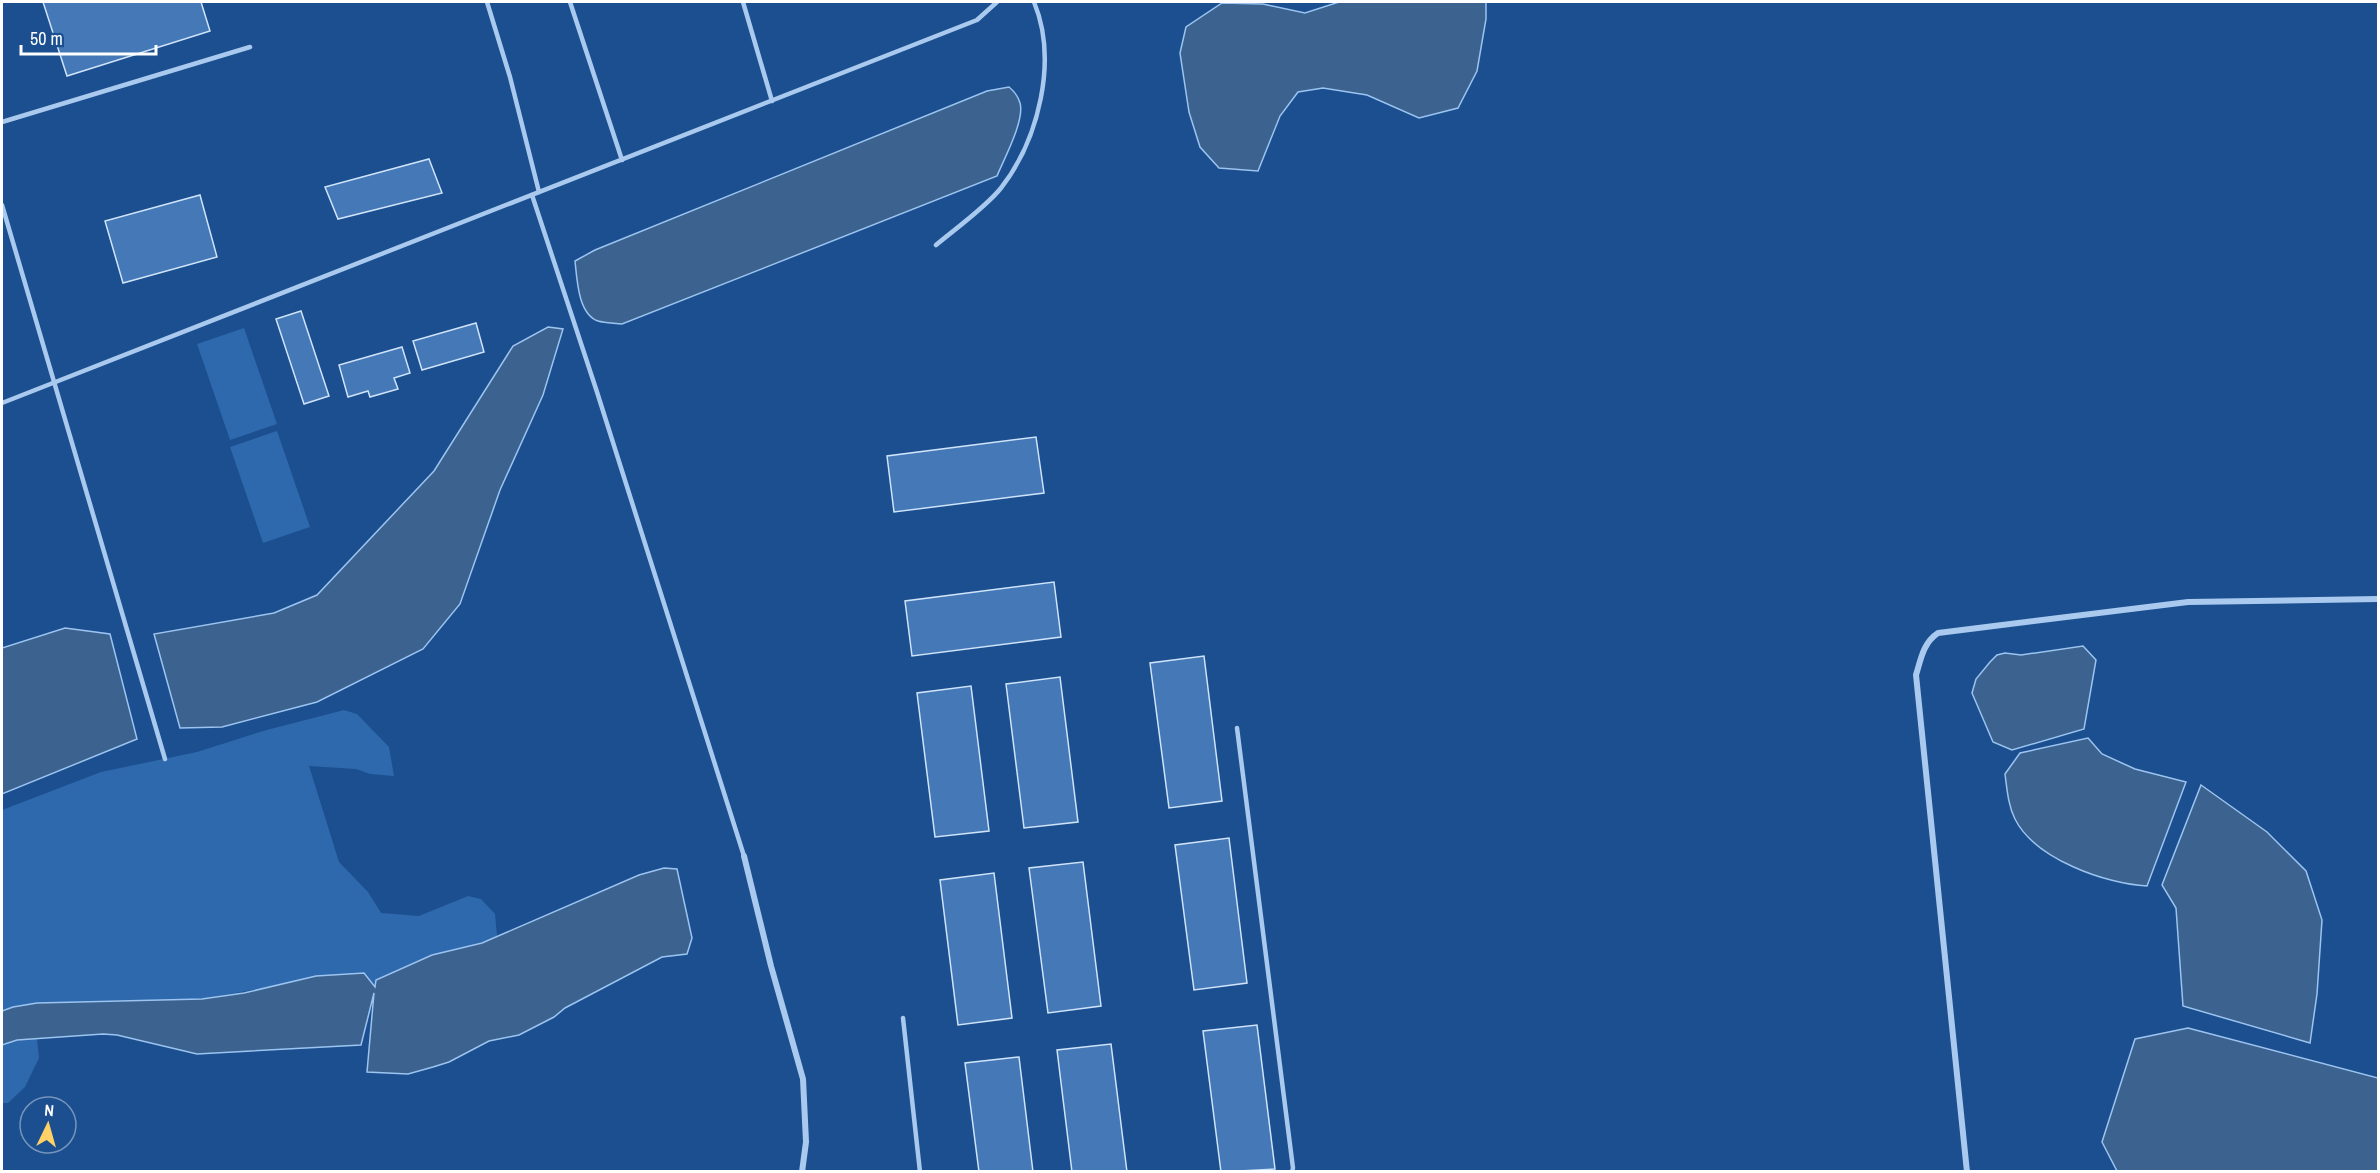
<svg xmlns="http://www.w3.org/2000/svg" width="2380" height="1173" font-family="'Archivo Narrow',sans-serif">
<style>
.green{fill:#2e69ad}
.water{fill:#3c6290;stroke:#9cc4f0;stroke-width:1.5}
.building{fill:#4478b7;stroke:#cfe3fa;stroke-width:1.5}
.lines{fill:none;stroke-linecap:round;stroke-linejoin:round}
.service{stroke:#a9c9ee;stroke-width:4.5}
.minor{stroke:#a9c9ee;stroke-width:6}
</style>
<rect width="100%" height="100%" fill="#1b4f8f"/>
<g class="green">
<path d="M244 328 277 424 230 440 197 344Z"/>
<path d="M277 431 310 527 263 543 230 447Z"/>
<path d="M344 710 357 714 389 747 394 776 370 774 356 769 309 766 339 862 368 892 381 913 419 916 468 896 481 899 495 914 497 936C476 946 454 948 433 955 413 962 395 971 376 980L375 987 364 973 297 982 202 999 89 1001 13 1007 2 1011V810L101 772 197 752 263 731Z"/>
<path d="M37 1039 39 1058 25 1087 8 1103H2V1045L17 1040Z"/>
</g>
<g class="water">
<path d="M1339 2H1486V19L1477 71 1458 108 1419 118 1367 95 1323 88 1298 92 1280 116 1258 171 1219 168 1200 147 1189 112 1180 53 1186 27 1222 3 1263 4 1305 13Z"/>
<path d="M1009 87C1014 91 1018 96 1020 103 1025 120 1004 159 997 176L622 324C615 323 605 323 598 321 578 314 577 279 575 261L595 250 987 91Z"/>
<path d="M548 327 563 329 543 395 500 490 460 604 423 649 317 702 222 727 180 728 154 634 274 613 317 595 434 471 513 346Z"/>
<path d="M65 628 110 634 137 739 2 794V648Z"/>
<path d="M2083 646 2096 660 2084 729 2012 750 1993 742 1972 693 1976 679 1990 662 1997 655 2005 653 2021 655Z"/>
<path d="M2088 738 2102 754 2135 769 2186 782 2147 886C2106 884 2035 859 2015 819 2008 805 2007 789 2005 774L2020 753Z"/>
<path d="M2201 785 2267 832 2306 871 2322 920 2317 994 2310 1043 2183 1006 2176 908 2162 885Z"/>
<path d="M664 868 677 869 692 938 687 954 662 957 565 1008 554 1017 519 1035 489 1041 449 1062 433 1067 408 1074 367 1072 374 993 361 1045 197 1054 117 1035 103 1034 17 1040 2 1045V1011L13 1007 37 1003 202 999 244 993 316 976 364 973 375 987 376 980 432 955 482 943 639 875Z"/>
<path d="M2188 1028 2378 1078V1171H2117L2102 1142 2135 1039Z"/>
</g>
<g class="building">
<path d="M43 2H201L210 31 67 76Z"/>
<path d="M429 159 442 193 338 219 325 187Z"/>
<path d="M200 195 217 257 123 283 105 221Z"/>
<path d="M301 311 329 396 304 404 276 319Z"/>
<path d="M476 323 484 352 422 370 413 341Z"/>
<path d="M402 347 410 373 394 378 398 389 370 397 368 391 348 397 339 365Z"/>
<path d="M1036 437 1044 493 894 512 887 456Z"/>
<path d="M1054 582 1061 637 912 656 905 601Z"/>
<path d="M1204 656 1222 801 1169 808 1150 663Z"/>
<path d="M1060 677 1078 822 1024 828 1006 684Z"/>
<path d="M971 686 989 831 935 837 917 693Z"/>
<path d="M1229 838 1247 983 1194 990 1175 845Z"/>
<path d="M1083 862 1101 1006 1048 1013 1029 868Z"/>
<path d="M994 873 1012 1018 958 1025 940 880Z"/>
<path d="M1257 1025 1275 1169 1221 1172 1203 1031Z"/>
<path d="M1111 1044 1127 1172H1072L1057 1050Z"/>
<path d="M1019 1057 1033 1172H979L965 1063Z"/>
</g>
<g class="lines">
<g class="service">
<path d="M487 2 510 77 539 192"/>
<path d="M570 2 622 160"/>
<path d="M743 2 772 101"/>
<path d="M2 122 250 47"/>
<path d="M532 195 597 392 744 856"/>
<path d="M2 205 165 759"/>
<path d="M936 245C955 229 986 207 1001 188 1039 139 1058 60 1034 2"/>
<path d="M2 403 977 20 997 2"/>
<path d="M1237 728 1293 1168 1292 1172"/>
<path d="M903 1018 920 1172"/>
</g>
<g class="minor">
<path d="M744 856 771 966 803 1079 806 1142 802 1172"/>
<path d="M1967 1172 1916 675C1921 659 1923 643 1938 633L2188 602 2378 599"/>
</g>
</g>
<rect width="2380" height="1173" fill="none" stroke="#ffffff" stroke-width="6"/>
<g transform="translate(48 1125) rotate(5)"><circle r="28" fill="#1b4f8f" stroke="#7695bc" stroke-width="1.5"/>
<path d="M0-4.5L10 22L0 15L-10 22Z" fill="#ffd166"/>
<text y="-9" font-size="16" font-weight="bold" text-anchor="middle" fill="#ffffff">N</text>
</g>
<path d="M21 45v9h135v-9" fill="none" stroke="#ffffff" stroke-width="3"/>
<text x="30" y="45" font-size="18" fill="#ffffff" stroke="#1b4f8f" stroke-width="4.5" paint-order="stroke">50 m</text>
</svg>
